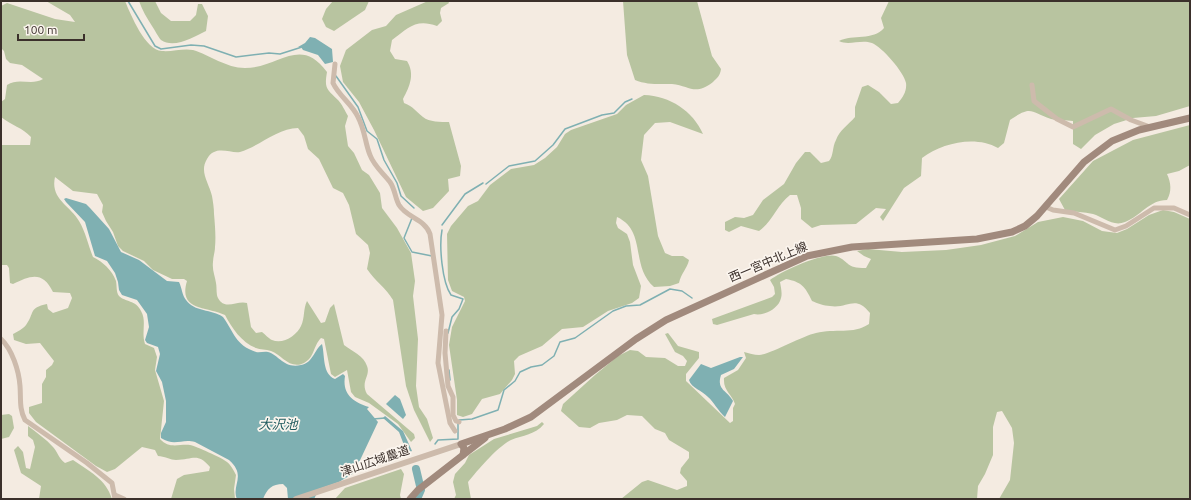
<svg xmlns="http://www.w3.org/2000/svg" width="1191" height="500" font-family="Ubuntu,'Noto Sans JP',sans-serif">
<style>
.green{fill:#b8c4a0}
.water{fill:#7fb0b2}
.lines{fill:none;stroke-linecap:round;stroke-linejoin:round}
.stream{stroke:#7fb0b2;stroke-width:1.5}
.river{stroke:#7fb0b2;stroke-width:8}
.minor{stroke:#cdbbac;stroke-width:5}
.tertiary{stroke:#cdbbac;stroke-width:6}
.secondary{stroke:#a18a7d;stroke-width:7}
.labels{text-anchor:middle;stroke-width:3.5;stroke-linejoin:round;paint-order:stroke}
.street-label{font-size:12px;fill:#3b302b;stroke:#fbf5ee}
.water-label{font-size:13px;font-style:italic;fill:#1f5a5e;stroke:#fbf5ee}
</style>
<rect width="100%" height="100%" fill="#f4ebe1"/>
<g class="green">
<path d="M46 1H125C131 15 145 50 162 51 172 52 183 48 193 50 210 55 226 68 245 68 279 68 300 35 327 72 324 89 327 89 338 100 342 104 345 111 348 116L345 126 348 146 354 153 362 170 369 175 380 193 382 208 397 228 411 253 415 281 413 296 418 339 416 386 419 407 427 419 433 438 430 442 414 410 406 386 393 300C386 288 375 281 367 269L370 253 368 245 356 234 349 205 343 193 333 188 319 159 308 149 304 136 298 128C278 128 258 147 240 152 231 154 215 144 207 159 199 172 209 183 212 196 213 202 214 208 214 214 215 225 216 237 215 247 215 252 213 257 213 262 212 270 215 276 216 283 217 288 216 294 218 298 225 311 237 300 247 303L251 327 256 333 262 332C265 334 269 339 272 340 283 345 297 335 301 326 305 318 303 309 307 301L321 323 325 322 330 308 334 304 344 345C352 351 364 356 367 366 371 376 360 381 367 394L414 434 415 438 411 442 398 424 369 403 355 397 351 392 347 370 335 377 331 374 324 339 321 338C313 346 315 357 304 363 290 370 282 355 271 351 266 349 260 350 256 348 241 342 232 328 225 315 206 306 178 311 187 281L184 279H172L153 270 144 261 123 251 118 246 113 232 106 221 102 212 103 205 97 194 73 191 55 177C50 199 70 205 79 221 86 233 88 245 93 257 103 262 112 270 116 281 117 286 116 292 119 296 125 302 136 300 141 311 147 321 141 332 145 344L154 348 157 357 155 370 164 401 160 439C169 449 178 444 190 445 195 446 223 458 227 462 231 465 234 471 236 475L234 489 235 499H171L177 479 184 475 209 471 210 467C197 452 193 460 176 460 171 460 164 456 158 456L155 450 142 447 115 469 107 472 96 466 36 422 29 413V407L42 403V384L46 377V370L52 365 54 361 40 343 26 344 14 340 13 334C17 332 23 329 26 325 35 313 28 308 47 304L48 309 53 313 68 308 72 298 70 293 53 292C43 271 31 275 13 284L10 283 9 268 7 265H1V145H30L31 137C23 128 11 125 1 117V102L5 99 7 85C19 77 31 86 43 79L22 65 10 63 6 59 4 51 1 48V6L7 3 55 19 75 22 70 15Z"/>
<path d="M139 1H155L161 13 171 21H190L196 15 198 4H202L208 16 206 31C194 37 174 49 161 40 158 37 155 30 152 26 147 18 142 10 139 1Z"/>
<path d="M333 1H369L365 10 334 31 326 27 322 19 326 9Z"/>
<path d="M428 1H448L449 3 441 8 440 13 442 21 437 26C416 18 408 28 392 40L390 51 395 59 407 61C415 74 410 86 403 99L404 103C414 107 415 111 423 117 429 122 441 122 449 122L461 166 460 176 448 179 449 191 433 208 423 211 406 197 374 130 359 102 343 82 340 66 346 50 372 30 386 26 396 15Z"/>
<path d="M623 1H697L712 56 721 69C720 76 717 78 713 82 695 96 690 86 672 84 659 84 647 85 635 80L627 55Z"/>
<path d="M889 1H1190V106L1156 116 1133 118 1114 124 1095 135 1081 149 1073 144V121C1066 120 1057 121 1051 119 1030 112 1032 105 1010 120L1004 143 998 148C975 135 942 143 922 158L921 176 904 188 883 221 880 217 886 209 876 208 856 224 821 225 812 228 801 219V208L797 195H790C777 205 773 221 759 231L741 226 729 232 725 230V222L735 217 744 218 753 215 763 200 784 184 796 163 805 152H810L821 163 829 161C834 155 832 147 836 140 839 131 849 124 855 117V107L862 87 868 85 879 92 891 104 898 103C903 97 907 91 906 83 904 72 882 47 872 43 861 39 849 46 839 41 853 34 873 41 884 28L881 18Z"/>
<path d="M644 95C670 96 693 111 703 134L670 122 655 123 644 135 641 160 648 176 658 236 665 253 672 256H683L689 260C687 269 681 273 679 283L670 286 654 287C630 266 647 231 617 217L616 223 618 228 627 234 630 242 633 265 641 286 639 298 632 303 608 311 583 327 562 329 542 346 519 356 514 361 515 374 512 380 500 394 482 399 472 414 463 417 457 415V400L449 345 452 327 465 301 464 297 452 291 448 280 447 234 451 226 468 206 478 201 490 185 511 169 534 165 545 158 557 147 565 134 571 130 617 114 626 105Z"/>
<path d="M1190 125V165L1179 171 1167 174C1171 183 1172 191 1167 200 1149 200 1141 216 1125 222 1113 227 1103 217 1093 214 1084 212 1075 212 1065 210L1059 199 1093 161 1133 140Z"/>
<path d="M1163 210 1174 212 1190 219V499H999L1010 480 1014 443 1012 428 1002 411 997 412 993 427V455L985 474 978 486 977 499H621L642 482 648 480 677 490 687 486V481L680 473 681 468 689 458V452L669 440 665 433 655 429 642 416 627 415 617 420 599 423 590 428 579 427 561 411 563 404 595 375 618 356 630 350 638 351 646 357 665 358 678 366H685L687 361 683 356 675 352 665 334 668 333 678 346 699 352V358L686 374V381L730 423 733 421V408L735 404C732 394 723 391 724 378L738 370 746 358 744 352C749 353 754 355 759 355 769 355 802 336 816 333 835 328 853 335 869 324L870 313C855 294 848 309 830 306 824 306 817 303 812 301 805 286 801 282 786 279L780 282C781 288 783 295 780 301 776 310 763 316 754 314L717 325 713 324 712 319 772 297 775 294 774 287 770 280C780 272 823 252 836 256 851 262 844 268 866 268L871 259 864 256 857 251 868 249 902 252 946 250 981 245 1015 236 1038 222 1063 217 1083 221 1102 231 1117 233 1127 229 1149 215Z"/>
<path d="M9 414 12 416 14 428 9 437 1 439V415Z"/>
<path d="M542 422 544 424C535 435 523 435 511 440 497 447 478 470 468 482L471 499H454L456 495 453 482 455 474 465 463 469 455 494 439 537 426Z"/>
<path d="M28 426C37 433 46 439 53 447 58 452 58 458 65 463L73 460C89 471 106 479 112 499H39L41 486 21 473 14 450 18 446 23 452 26 468 30 469 35 447 33 440 28 436Z"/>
<path d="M401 469 404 474 400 495 401 499H335L345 488Z"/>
</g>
<g class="water">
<path d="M310 37 315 38 332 49 333 62 325 64 318 55 303 50 301 47H298L305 43Z"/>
<path d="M66 198 86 204 90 208 109 229 121 252 139 260 167 281 179 282C182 288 182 295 186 300 194 312 212 309 223 317 234 332 235 345 256 352 260 353 264 351 268 352 279 355 284 369 301 365 313 363 314 350 322 344 325 355 322 374 335 379L343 374 345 376C342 394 353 402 369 407L367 409 378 422 354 473 339 482 319 489 314 499H288L287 488 283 484C272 484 267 489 263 499H237C231 485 247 476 229 460L195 442C182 438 175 447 161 438V433L166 422V401L162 382 156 371 160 354 158 347 147 343 145 340 149 327 147 314 137 300 122 295 119 290 118 282 115 273 107 261 95 256 85 222 66 202 64 199Z"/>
<path d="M740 357H743L734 369 721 375C716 390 728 391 733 401L725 417C718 411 714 402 708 397 703 391 691 388 689 380L701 364 711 368Z"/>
<path d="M395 395 400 399 406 415 403 419 386 404Z"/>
<path d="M385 416 403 431 412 451 407 453 399 432 383 418Z"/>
</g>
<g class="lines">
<g class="stream">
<path d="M128 1 155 46 161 49 191 45 204 46 236 57 269 53 280 54 302 47"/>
<path d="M336 76 358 107 367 131 377 139 384 160 397 183 401 196 414 208"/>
<path d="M486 184 509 166 535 161 553 145 565 129 602 115 614 113 625 102 632 99"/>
<path d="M412 218 404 238 412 252 432 256"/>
<path d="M442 225 465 194 483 183"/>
<path d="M442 230C439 246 442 282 451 295L463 299 459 309 452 317 448 333"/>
<path d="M449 370 450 380"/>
<path d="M373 419 385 418"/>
<path d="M459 420 472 419 498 410 504 390 515 381 520 372 531 367 542 365 554 356 560 342 575 338 613 311 626 306 640 305 670 289 682 291 692 298"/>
<path d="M435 444 438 440 458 439V422"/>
</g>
<path class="river" d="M416 469 421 490 417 499"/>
<g class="minor">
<path d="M335 64 333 83C339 96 352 104 358 117 365 130 365 143 370 155 374 166 383 173 390 182 395 189 395 198 399 205 407 218 425 219 430 234L442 315 438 363 450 423 455 431"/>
<path d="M1032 85 1034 101 1057 119 1073 127 1111 109 1131 120 1150 127"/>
<path d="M1046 207 1053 210 1074 213 1115 230 1126 226 1154 208H1174L1190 215"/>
<path d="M446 331 445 353 448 386 453 397V415L456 421 459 422"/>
<path d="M1 339C12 349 19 371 20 386 21 398 19 409 25 420L87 463 112 483 115 499"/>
<path d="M115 495 124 499"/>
</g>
<path class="tertiary" d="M296 499 461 444"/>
<g class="secondary">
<path d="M463 455 485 438"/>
<path d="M410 499 418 490 463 455 464 448 461 444 505 429 531 417 636 339 666 320 807 256 852 247 977 239 1012 232 1025 226 1037 216 1084 162 1112 141 1139 130 1190 118"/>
</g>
</g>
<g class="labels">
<g class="street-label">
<text transform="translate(768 262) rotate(-23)" y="4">西一宮中北上線</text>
<text transform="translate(375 461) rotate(-19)" y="4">津山広域農道</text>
</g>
<g class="water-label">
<text x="278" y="429">大沢池</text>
</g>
</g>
<rect width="1191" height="500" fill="none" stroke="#3b302b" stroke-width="4"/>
<path d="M18 34v6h66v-6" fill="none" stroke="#3b302b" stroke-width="2"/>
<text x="24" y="34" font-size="12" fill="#3b302b" stroke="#fbf5ee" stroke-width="3" paint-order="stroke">100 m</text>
</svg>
